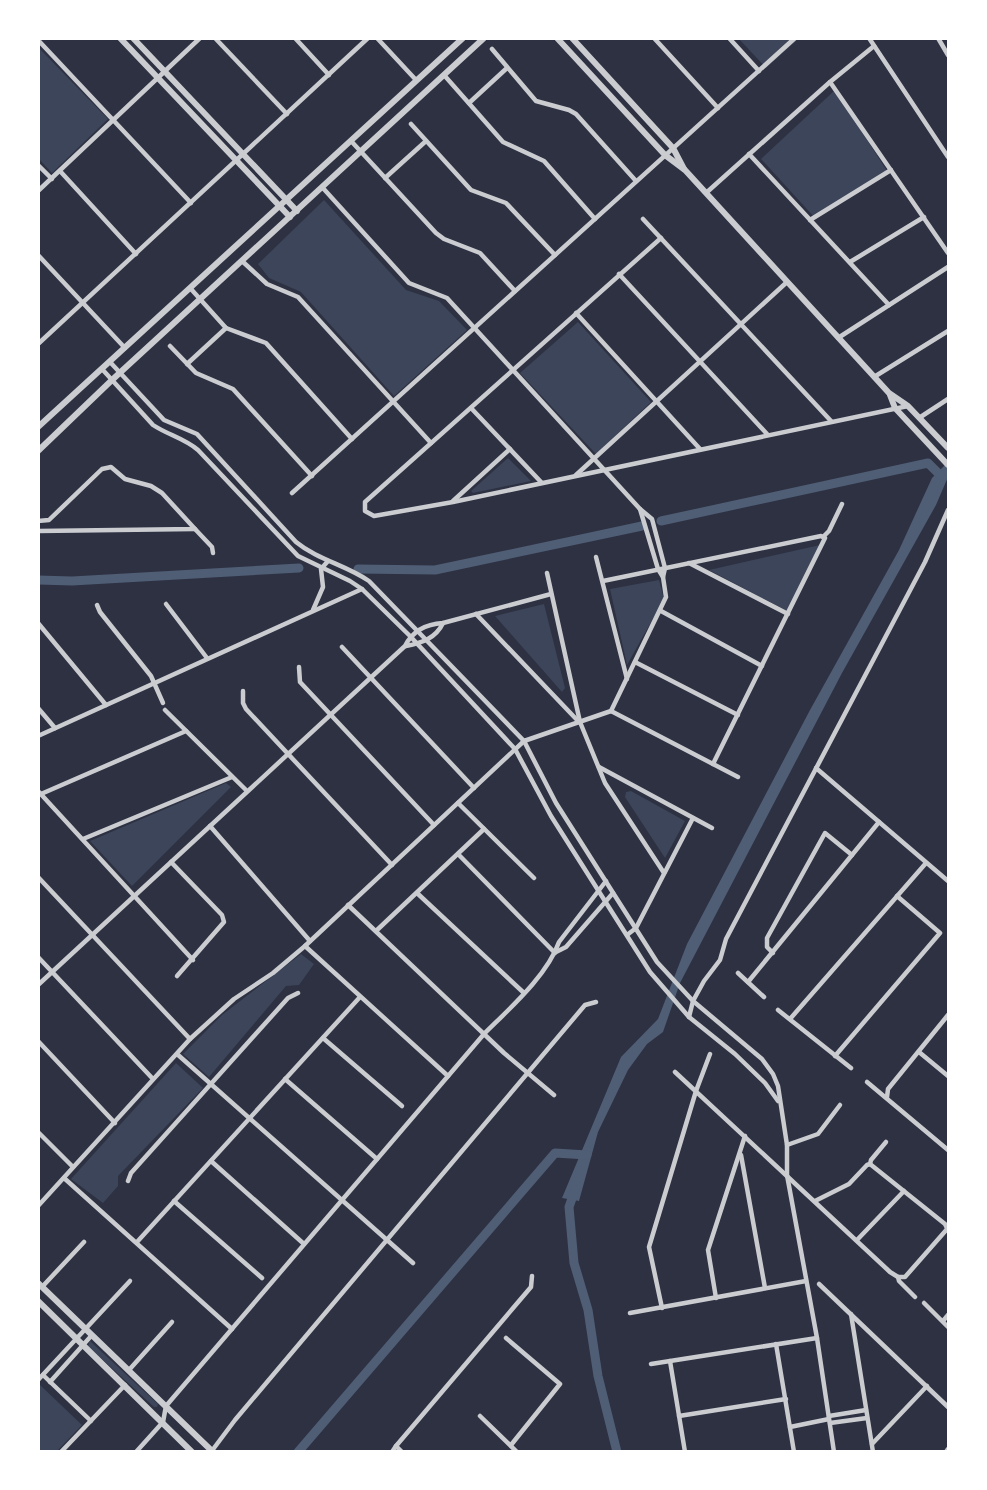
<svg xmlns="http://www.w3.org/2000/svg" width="987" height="1490" font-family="'PT Sans',sans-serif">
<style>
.green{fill:#3c4559}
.water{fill:#4f5d75}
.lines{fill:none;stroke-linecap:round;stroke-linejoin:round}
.canal{stroke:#4f5d75;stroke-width:9}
.minor{stroke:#caccd0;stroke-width:4.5}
.tertiary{stroke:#caccd0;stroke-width:6}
</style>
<rect width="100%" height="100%" fill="#2d3142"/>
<g class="green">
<path d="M796 38 797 40 766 68 739 39Z"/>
<path d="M38 47 108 119 52 173 39 159Z"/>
<path d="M835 90 887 171 815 218 761 159Z"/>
<path d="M324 200 406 290 439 301 467 330 394 396 301 292 269 278 258 264Z"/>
<path d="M578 322 651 402 596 454 520 373Z"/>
<path d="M508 458 531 481 473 493 471 491Z"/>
<path d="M820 545 787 611 709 570Z"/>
<path d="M659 580 664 599 627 665 610 589Z"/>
<path d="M544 604 565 688 562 692 495 616Z"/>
<path d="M226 783 231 787 132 886 90 841Z"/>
<path d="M631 791 685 821 665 858 625 797 626 792Z"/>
<path d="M301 954 314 964 299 985 286 986 209 1077 183 1054 222 1015Z"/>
<path d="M176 1063 203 1088 118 1176V1186L103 1203 71 1179Z"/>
<path d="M90 1341 158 1404 157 1407H154L88 1346Z"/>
<path d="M40 1385 82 1425 57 1451H39L38 1387Z"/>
</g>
<path class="water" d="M948 462V477L936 505 842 673 680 983 663 1032 647 1044 628 1070 598 1132 579 1201 562 1198 621 1057 658 1019 687 944 810 710 899 550 932 478Z"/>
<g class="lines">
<g class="canal">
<path d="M661 521 928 463 940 475"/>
<path d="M358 569 435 570 642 526"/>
<path d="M38 580 72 581 299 568"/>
<path d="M575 1190 569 1207 574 1263 588 1310 598 1376 617 1452"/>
<path d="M298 1452 555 1153 587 1155"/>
</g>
<g class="minor">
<path d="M215 38 287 114"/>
<path d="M295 38 329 75"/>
<path d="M377 38 416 80"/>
<path d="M654 38 718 108"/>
<path d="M729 38 759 71"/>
<path d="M869 38 948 157"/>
<path d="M938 38 948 55"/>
<path d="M38 40 191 203"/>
<path d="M492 49 536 101 569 110 576 114 636 181"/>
<path d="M444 75 503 142 544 161 595 219"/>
<path d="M830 82 948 253"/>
<path d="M469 103 507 68"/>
<path d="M411 124 471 190 506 203 555 255"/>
<path d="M352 142 436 233 444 239 480 253 515 291"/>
<path d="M749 154 889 305"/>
<path d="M38 165 52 179"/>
<path d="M60 171 136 254"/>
<path d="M385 178 426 141"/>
<path d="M322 187 409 283 447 298 640 509 652 519 665 568 663 577"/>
<path d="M38 191 200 38"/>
<path d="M706 193 830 82 874 46"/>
<path d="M643 219 831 421"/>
<path d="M810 220 891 170"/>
<path d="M661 238 365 502V511L374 516 453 502 908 406"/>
<path d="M38 255 125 348"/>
<path d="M242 261 267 284 298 297 431 443"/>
<path d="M850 262 924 217"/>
<path d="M619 274 767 434"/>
<path d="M191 289 226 328 266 343 352 439"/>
<path d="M576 313 700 449"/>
<path d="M838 338 948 267"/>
<path d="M38 344 368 38"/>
<path d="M170 346 196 373 233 389 312 476"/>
<path d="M110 362 164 420 197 434 296 542C318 560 346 565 369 581L524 741 556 803 657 962 693 1001 762 1059 773 1074 778 1086 787 1145V1175L817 1338 834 1452"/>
<path d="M187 364 226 328"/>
<path d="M102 369 153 425C168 435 184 438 198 450L298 556 350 581 362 589 410 636 515 749 551 816 650 972 689 1017 735 1054 765 1083 778 1101"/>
<path d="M874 377 948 331"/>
<path d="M471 408 541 482"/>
<path d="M919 418 948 399"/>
<path d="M576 475 787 282"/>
<path d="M292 493 795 38"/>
<path d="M453 501 510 449"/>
<path d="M38 521 49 520 102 469 111 467 125 479 151 486 162 493 195 529 38 531"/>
<path d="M195 529 212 547 213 553"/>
<path d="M823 537 829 531 842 504"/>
<path d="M596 557 627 679"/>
<path d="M689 563 788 614"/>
<path d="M547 573 580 722 605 783 664 873"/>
<path d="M603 581 821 536 825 538 713 764"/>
<path d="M166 604 207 658"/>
<path d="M97 605 100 612 151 676 163 703"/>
<path d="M313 610 323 587 321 569 328 561"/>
<path d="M661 611 762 666"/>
<path d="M476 614 579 722"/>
<path d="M38 623 106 705"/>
<path d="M406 646C422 643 436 638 443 623"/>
<path d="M342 647 474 788"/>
<path d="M635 662 738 715"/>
<path d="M299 667 300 682 434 825"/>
<path d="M243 691V703L246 709 392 865"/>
<path d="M38 708 55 728"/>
<path d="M165 710 247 791"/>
<path d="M611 711 666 597 663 577 658 569 640 509"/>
<path d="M611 711 738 777"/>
<path d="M38 736 362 589"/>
<path d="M599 767 712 828"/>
<path d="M816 768 948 881"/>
<path d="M38 791 193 960"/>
<path d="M41 794 186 731"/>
<path d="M458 803 534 878"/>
<path d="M210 826 310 941"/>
<path d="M83 839 232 777"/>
<path d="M458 854 555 953"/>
<path d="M171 862 222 915 224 922 177 976"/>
<path d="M38 877 190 1039"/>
<path d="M417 893 524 993"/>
<path d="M348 905 504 1053 554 1095"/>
<path d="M376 931 484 829"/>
<path d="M627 935 636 928 693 818"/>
<path d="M305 946 448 1076"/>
<path d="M556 952 566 947 613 893"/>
<path d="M773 953 767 947V938L825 833 852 855"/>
<path d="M38 957 153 1079"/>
<path d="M738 973 764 997"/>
<path d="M748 982 879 822"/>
<path d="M38 985 405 646C413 630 426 624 443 623L551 594"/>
<path d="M778 1010 851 1068"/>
<path d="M689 1017 693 1001 704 981 720 960 726 939 925 562 948 510"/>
<path d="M790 1019 926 863"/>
<path d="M323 1038 402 1106"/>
<path d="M38 1041 115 1123"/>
<path d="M919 1052 948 1076"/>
<path d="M177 1054 413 1263"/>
<path d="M835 1056 940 933 897 896"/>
<path d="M675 1072 890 1272 898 1277 899 1281 915 1297"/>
<path d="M285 1079 377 1159"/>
<path d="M867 1082 948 1150"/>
<path d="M887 1097 888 1089 948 1015"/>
<path d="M38 1132 73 1167"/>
<path d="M787 1145 818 1134 840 1105"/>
<path d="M741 1155 765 1288"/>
<path d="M211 1161 304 1244"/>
<path d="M870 1164 945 1224 947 1228"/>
<path d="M64 1178 232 1329"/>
<path d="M128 1181 131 1173 288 998 298 993"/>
<path d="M174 1201 262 1278"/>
<path d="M815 1201 849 1184 867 1165 870 1164 871 1160 886 1142"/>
<path d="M38 1206 190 1039 234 999 273 973 305 946 524 741 611 711"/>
<path d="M857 1240 904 1191"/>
<path d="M137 1242 360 997"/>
<path d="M898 1277H905L948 1228"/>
<path d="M819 1284 948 1407"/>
<path d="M42 1287 84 1242"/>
<path d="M716 1298 708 1250 745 1136"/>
<path d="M924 1303 948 1327"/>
<path d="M662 1308 649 1247 696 1091 710 1054"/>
<path d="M630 1313 806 1281"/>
<path d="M851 1314 873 1452"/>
<path d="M943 1321 948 1315"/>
<path d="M506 1338 560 1384 511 1445"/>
<path d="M776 1344 794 1452"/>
<path d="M670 1361 685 1452"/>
<path d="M651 1364 817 1338"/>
<path d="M129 1370 172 1322"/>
<path d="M43 1375 91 1421"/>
<path d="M38 1380 130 1281"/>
<path d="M50 1382 92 1335"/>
<path d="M480 1416 517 1452"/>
<path d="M679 1416 786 1399"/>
<path d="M829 1416 866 1410"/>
<path d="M830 1423 867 1418"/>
<path d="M790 1427 829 1419"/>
<path d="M872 1444 927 1386"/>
<path d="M396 1446 531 1287 532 1276"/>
<path d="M61 1452 125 1385"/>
<path d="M136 1452 163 1422 166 1406 484 1034C509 1009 547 976 559 942L606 881"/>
<path d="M211 1452 235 1420 585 1005 596 1002"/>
<path d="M392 1452 396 1446 402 1452"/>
<path d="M946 1452 948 1449"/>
</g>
<g class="tertiary">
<path d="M120 38 290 217"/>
<path d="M133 38 297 211"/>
<path d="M557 38 665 155 685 170 889 393 908 406 948 448"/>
<path d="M572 38 673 148 684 169"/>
<path d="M890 395 895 408 948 465"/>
<path d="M38 427 463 38"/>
<path d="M38 451 112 380 484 38"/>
<path d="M38 1283 213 1452"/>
<path d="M38 1301 192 1452"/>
</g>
</g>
<rect width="987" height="1490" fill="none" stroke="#ffffff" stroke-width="80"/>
</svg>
